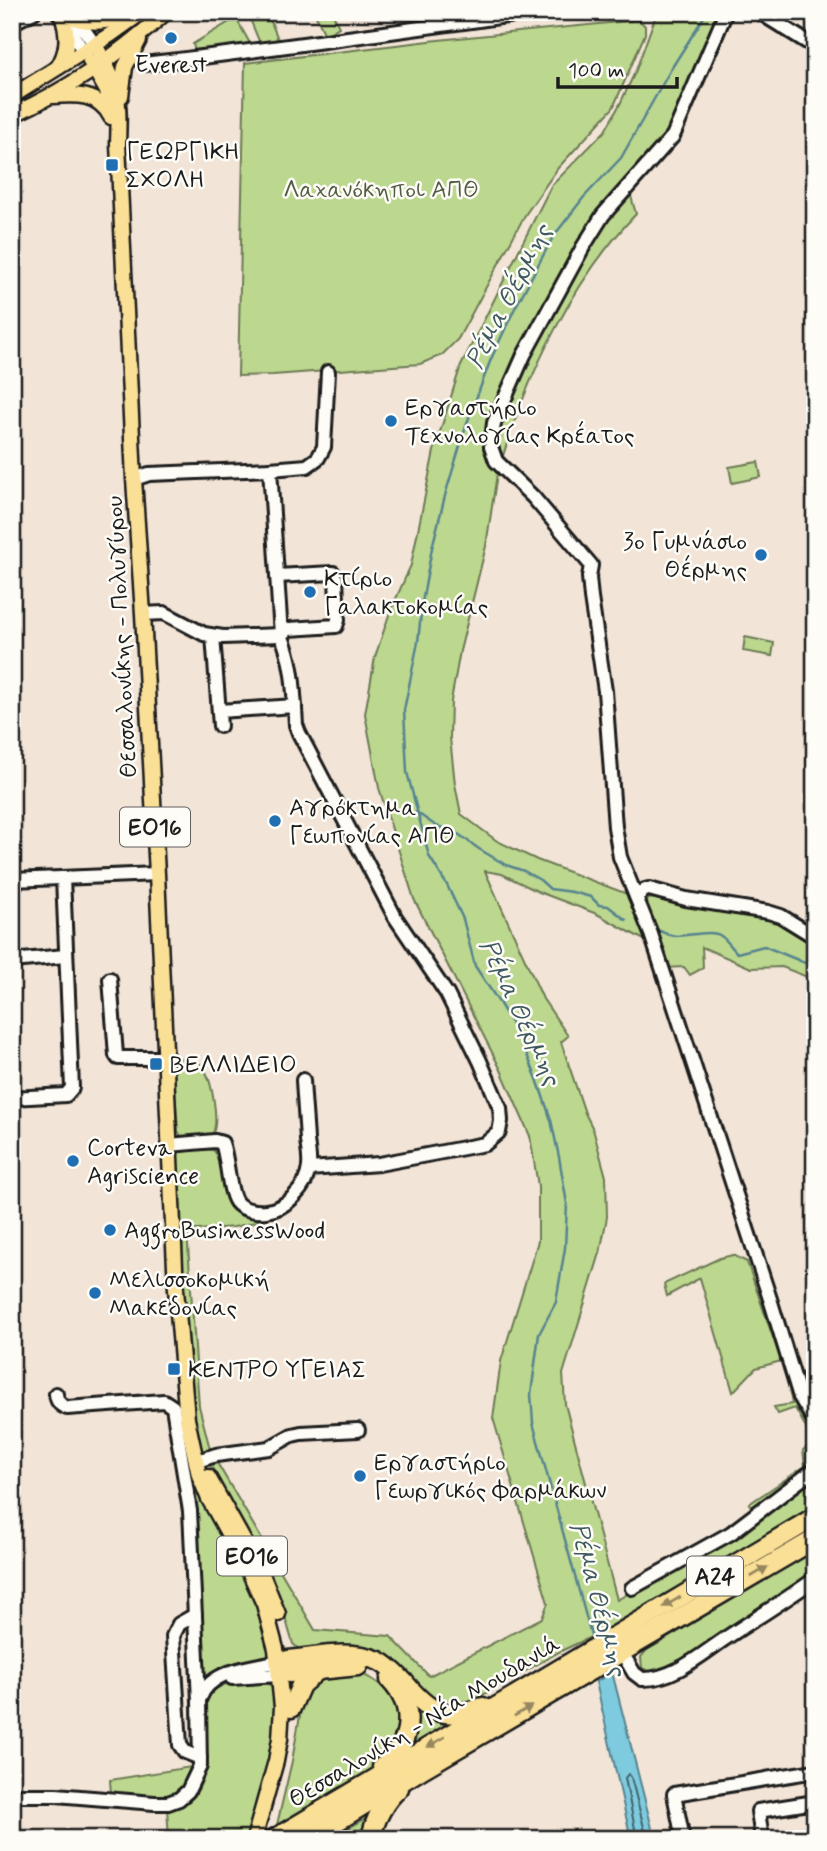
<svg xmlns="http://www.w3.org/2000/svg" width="827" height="1851" font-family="Mynerve,sans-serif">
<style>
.green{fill:#bcd78e;stroke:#6c7a55;stroke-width:2}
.water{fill:#7ecade;stroke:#578490;stroke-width:2}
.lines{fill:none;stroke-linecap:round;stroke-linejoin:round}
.shore{stroke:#43626a;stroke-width:2}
.stream{stroke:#578490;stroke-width:2.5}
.minor-casing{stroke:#1c1c1c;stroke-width:18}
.major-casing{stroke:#1c1c1c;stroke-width:19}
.highway-casing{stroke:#1c1c1c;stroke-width:23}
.minor{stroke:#fdfcf7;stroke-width:12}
.major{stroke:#fadf96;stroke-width:14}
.highway{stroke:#fadf96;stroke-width:18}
.oneway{fill:#96875f}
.poi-dot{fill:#1f6fb2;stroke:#fdfcf7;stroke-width:2.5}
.labels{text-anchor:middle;stroke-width:5;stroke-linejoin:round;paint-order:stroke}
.shield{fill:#fdfcf7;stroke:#605f5e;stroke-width:2}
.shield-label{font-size:23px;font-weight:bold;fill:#1c1c1c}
.poi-label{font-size:24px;fill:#1c1c1c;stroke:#fdfcf7;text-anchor:start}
.park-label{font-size:24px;fill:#545d44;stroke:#fdfcf7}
.street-label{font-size:24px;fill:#1c1c1c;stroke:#fdfcf7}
.water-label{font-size:26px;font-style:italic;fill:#3e5960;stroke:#fdfcf7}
</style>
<rect width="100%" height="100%" fill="#f2e4d6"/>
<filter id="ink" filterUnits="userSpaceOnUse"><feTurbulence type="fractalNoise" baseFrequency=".0143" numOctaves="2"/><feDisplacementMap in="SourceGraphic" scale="14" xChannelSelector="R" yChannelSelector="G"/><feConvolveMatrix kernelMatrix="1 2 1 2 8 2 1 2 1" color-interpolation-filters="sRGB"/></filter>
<g filter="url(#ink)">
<g class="green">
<path d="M267 12 278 39 261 46 250 19Z"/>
<path d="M314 12H332L339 27 325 35Z"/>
<path d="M657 12H723L669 138 600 212 492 418 498 467 486 546 460 651 451 701 450 738 455 784 461 814 497 841 537 860 630 895 646 941 597 914 539 892 502 874 485 871 543 999 568 1036 561 1042 585 1113 593 1129 606 1177 607 1217 600 1253 563 1374 565 1404 617 1600 729 1536 815 1475V1508L627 1620 561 1651 472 1701C416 1716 422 1671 384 1653 360 1641 331 1648 305 1649H299L293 1644 279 1596 252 1539 209 1463 216 1461 315 1630 390 1636 429 1676 542 1618 548 1603 493 1418 501 1361 538 1241V1186L530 1136 501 1070 414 899 379 788 365 714 375 657 390 612 411 565 434 451 460 368 551 186 605 131 620 104 636 70Z"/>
<path d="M236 18 253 49 196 56 193 44Z"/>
<path d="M639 20 645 26V34L613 108 558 168 525 215 458 339 442 355 420 364 273 375 238 376 245 63 438 40Z"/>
<path d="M629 189 636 214C572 281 528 374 501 462L494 437 525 357 592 234Z"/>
<path d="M758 462 761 477 732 483 729 467Z"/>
<path d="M745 637 774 643 772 656 743 651Z"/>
<path d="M655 898 773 917 815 942V980L782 967 751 968 702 947 703 968 690 975 684 967 665 968 643 915 648 899Z"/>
<path d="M192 1057C197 1061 202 1065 205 1070 212 1083 219 1120 213 1133 202 1139 193 1140 181 1136L178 1131 173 1059Z"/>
<path d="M203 1148 213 1150 220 1157 240 1212 250 1216 271 1218 234 1227 187 1231 199 1406 211 1453 204 1455 195 1430 191 1407 178 1232 175 1162C179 1145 188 1149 203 1148Z"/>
<path d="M733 1255 747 1262 781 1361 756 1368 733 1392 700 1278 667 1296 664 1284 720 1258Z"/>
<path d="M786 1375H789L807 1418 815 1430V1465L780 1490 752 1507 749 1504 805 1466 803 1450 814 1442 795 1408 778 1414 774 1407 792 1404Z"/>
<path d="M192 1469 257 1595 272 1649 268 1657 208 1679 203 1677Z"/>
<path d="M815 1550V1572L732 1628 672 1666 652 1673 642 1668 641 1657 646 1651Z"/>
<path d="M351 1672C370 1675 384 1684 393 1702 398 1710 398 1719 397 1728 393 1765 356 1782 328 1799 310 1809 293 1819 276 1829L292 1761 304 1692 316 1679Z"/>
<path d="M232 1682H265L274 1687 278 1730 251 1839H169L167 1808C175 1807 182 1806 188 1802 212 1784 205 1733 205 1707 208 1692 218 1686 232 1682Z"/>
<path d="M406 1693 464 1721 401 1758Z"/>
<path d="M197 1766 186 1786 169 1798 111 1794 110 1780Z"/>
<path d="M382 1809 371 1839H330Z"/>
</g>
<path class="water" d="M612 1672 654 1836V1839H631L596 1682Z"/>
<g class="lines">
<path class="shore" d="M637 1839 625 1778 628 1774 631 1777 647 1839"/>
<g class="stream">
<path d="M416 812 436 826 454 831 479 849 506 865 524 871 540 880 550 889 572 892 591 897 599 905 608 906 626 920"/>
<path d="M655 929C662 932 670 936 677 936 689 936 713 929 721 936 727 940 732 948 737 953L764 946 815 967"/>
<path d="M593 1642 533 1423 531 1394 539 1334 556 1302 565 1248 567 1204 559 1157 551 1120 537 1079 520 1038 500 1004 475 966 463 919 447 885 429 856 407 772 404 710 418 642 422 603 432 548 446 492 467 423 491 359 514 310 553 237 584 197 621 158 671 69 707 12"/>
</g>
<g class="minor-casing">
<g id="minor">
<path d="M58 12 84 52"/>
<path d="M726 12 673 136 603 215 583 247 524 355 494 423 491 447 496 461 533 497 591 565 589 577 591 598 605 691 615 827 620 857 651 934 771 1302 800 1397 815 1422"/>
<path d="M759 12 807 42 815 44"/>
<path d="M69 17 85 31 95 45"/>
<path d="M12 23 34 12"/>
<path d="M144 64C276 49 408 29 539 12"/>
<path d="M270 469 281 635C294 663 294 695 296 725L299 733 395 917 447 994 480 1061 500 1108 501 1121 499 1132 485 1144 379 1164 309 1169"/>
<path d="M134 479 149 474 270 469 307 466 318 458 324 447 328 372"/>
<path d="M143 614 164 613 204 634 223 637 281 635 289 629 336 626 338 620 336 579 333 573 277 576"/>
<path d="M213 636 220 726"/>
<path d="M219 711 295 706"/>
<path d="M12 880 157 874"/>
<path d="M636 896 645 890 649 889 686 899 768 912 781 916 815 937"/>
<path d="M12 961 65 956"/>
<path d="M110 979 116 1055 118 1058H165"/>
<path d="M12 1098 66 1095 72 1088 63 878"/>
<path d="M169 1145 215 1141 222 1143C228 1159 228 1190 236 1202 242 1210 256 1212 266 1211 286 1209 307 1188 309 1167 310 1159 308 1149 307 1140 306 1120 304 1100 303 1080"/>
<path d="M197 1461 216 1455 269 1448 292 1435 301 1433 358 1430"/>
<path d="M632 1588 731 1533 815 1469"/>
<path d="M195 1615 179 1624 173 1636 180 1745 185 1752 200 1758"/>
<path d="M627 1661 634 1673 642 1679C674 1680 703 1653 729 1636 758 1617 787 1599 815 1579"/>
<path d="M232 1678 279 1675"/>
<path d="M200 1698C211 1669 252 1668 278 1661"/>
<path d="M12 1795H56L154 1803H168L179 1799 188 1791 200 1766 199 1701 190 1511 173 1407 164 1401 67 1408C60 1405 57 1402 56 1394"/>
<path d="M683 1839 674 1794 815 1771"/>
<path d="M762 1839 758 1811 815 1802"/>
</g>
</g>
<g class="major-casing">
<g id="major">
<path d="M70 17C98 25 105 22 132 14"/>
<path d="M95 45C119 85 120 98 118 144L134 479 143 614 157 874 176 1289 187 1419 199 1475 209 1499 249 1571 264 1604 276 1649 282 1707 280 1739 276 1761 254 1839"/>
<path d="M90 61 107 91 112 109"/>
<path d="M58 67C67 53 69 39 64 22"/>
<path d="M12 96 110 35 142 12"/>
<path d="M53 96C76 94 99 93 111 117"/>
<path d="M121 96 125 67 139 40"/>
<path d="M12 115C68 90 121 53 166 12"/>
<path d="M208 1477 261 1572 278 1614"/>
</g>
</g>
<g class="highway-casing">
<g id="highway">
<path d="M288 1660C318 1657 350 1649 379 1661 389 1666 396 1674 404 1682 429 1712 444 1722 483 1707"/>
<path d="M289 1673 358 1666"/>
<path d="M291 1708 301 1685 318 1670"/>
<path d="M382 1767C412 1744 417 1708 390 1680"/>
<path d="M274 1839 815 1517"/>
<path d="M308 1839 422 1769 815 1539"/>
<path d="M371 1839C374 1820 385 1800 399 1788"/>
</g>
</g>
<use href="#minor" class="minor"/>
<use href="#major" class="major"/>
<use href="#highway" class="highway"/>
</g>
<defs><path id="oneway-solid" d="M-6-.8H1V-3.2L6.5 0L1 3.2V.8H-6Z" transform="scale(1.75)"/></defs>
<g class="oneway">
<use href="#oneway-solid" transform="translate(759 1572) rotate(-31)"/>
<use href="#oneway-solid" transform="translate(672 1602) rotate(149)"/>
<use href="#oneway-solid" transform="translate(523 1711) rotate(-30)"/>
<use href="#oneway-solid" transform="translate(436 1742) rotate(150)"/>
</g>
</g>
<g class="poi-dot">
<circle cx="171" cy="38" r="7"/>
<rect x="105" y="158" width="14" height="14" rx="3.5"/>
<circle cx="391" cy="421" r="7"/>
<circle cx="761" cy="555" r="7"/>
<circle cx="310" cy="592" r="7"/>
<circle cx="275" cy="821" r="7"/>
<rect x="149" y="1057" width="14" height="14" rx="3.5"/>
<circle cx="73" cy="1161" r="7"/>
<circle cx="110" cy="1230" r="7"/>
<circle cx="95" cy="1293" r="7"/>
<rect x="167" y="1362" width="14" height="14" rx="3.5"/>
<circle cx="360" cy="1476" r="7"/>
</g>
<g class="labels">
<g class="shield">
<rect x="120" y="807.5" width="70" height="39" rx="5"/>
<rect x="217" y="1536.5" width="70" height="39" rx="5"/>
<rect x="687" y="1556.5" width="56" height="39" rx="5"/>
</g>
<g class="shield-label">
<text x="155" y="835">ΕΟ16</text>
<text x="252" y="1564">ΕΟ16</text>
<text x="715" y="1584">Α24</text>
</g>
<g class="poi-label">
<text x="171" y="72" text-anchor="middle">Everest</text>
<text x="126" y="159">ΓΕΩΡΓΙΚΗ<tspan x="126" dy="28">ΣΧΟΛΗ</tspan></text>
<text x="405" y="415">Εργαστήριο<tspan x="405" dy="28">Τεχνολογίας Κρέατος</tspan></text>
<text x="747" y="549" text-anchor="end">3ο Γυμνάσιο<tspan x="747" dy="28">Θέρμης</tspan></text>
<text x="324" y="586">Κτίριο<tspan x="324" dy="28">Γαλακτοκομίας</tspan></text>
<text x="289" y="815">Αγρόκτημα<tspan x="289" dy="28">Γεωπονίας ΑΠΘ</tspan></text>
<text x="170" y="1072">ΒΕΛΛΙΔΕΙΟ</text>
<text x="87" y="1155">Corteva<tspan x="87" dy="28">Agriscience</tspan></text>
<text x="124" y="1238">AggroBusinessWood</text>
<text x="109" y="1287">Μελισσοκομική<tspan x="109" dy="28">Μακεδονίας</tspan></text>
<text x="188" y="1377">ΚΕΝΤΡΟ ΥΓΕΙΑΣ</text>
<text x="374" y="1470">Εργαστήριο<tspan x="374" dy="28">Γεωργικός Φαρμάκων</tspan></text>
</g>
<g class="park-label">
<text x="381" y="197">Λαχανόκηποι ΑΠΘ</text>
</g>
<g class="street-label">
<text transform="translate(121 637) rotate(-93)" y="8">Θεσσαλονίκης - Πολυγύρου</text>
<text transform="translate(424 1721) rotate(-31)" y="8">Θεσσαλονίκη - Νέα Μουδανιά</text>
</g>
<g class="water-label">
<text transform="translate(508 296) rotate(-63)" y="9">Ρέμα Θέρμης</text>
<text transform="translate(521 1012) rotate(65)" y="9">Ρέμα Θέρμης</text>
<text transform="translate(599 1599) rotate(75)" y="9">Ρέμα Θέρμης</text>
</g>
</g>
<rect width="827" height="1851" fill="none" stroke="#fdfcf7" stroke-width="42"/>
<rect x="21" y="21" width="785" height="1809" fill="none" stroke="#1c1c1c" stroke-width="2.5" filter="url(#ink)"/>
<path d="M558 77v10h119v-10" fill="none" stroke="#1c1c1c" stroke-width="3.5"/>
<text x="568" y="77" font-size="21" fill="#1c1c1c" stroke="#fdfcf7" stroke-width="5" paint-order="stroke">100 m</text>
</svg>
